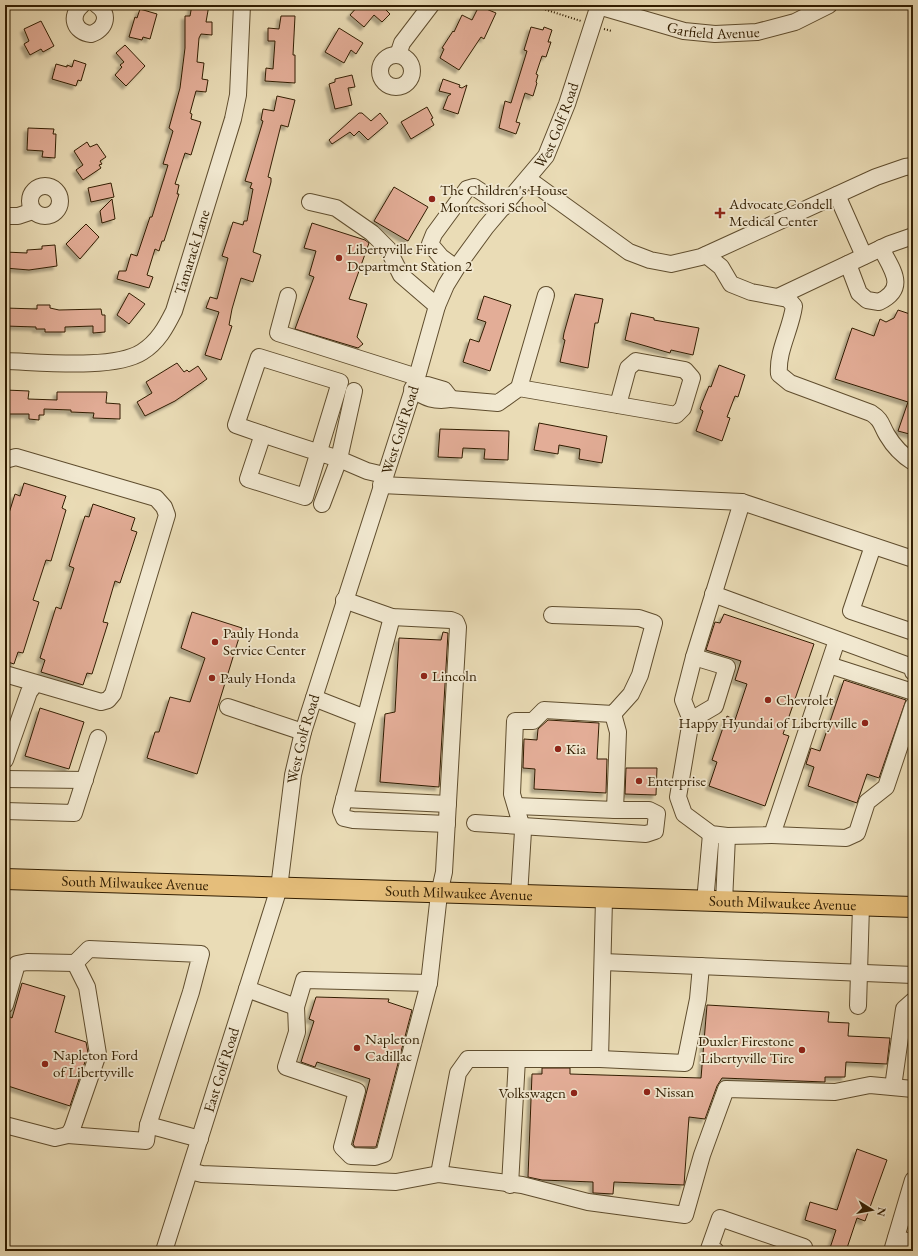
<svg xmlns="http://www.w3.org/2000/svg" width="918" height="1256" font-family="'EB Garamond',serif">
<style>
.building{fill:#e3ad97;stroke:#311d01;filter:url(#shadow)}
.lines{fill:none;stroke-linecap:round;stroke-linejoin:round}
.minor-casing{stroke:#5f4d2e;stroke-width:18}
.major-casing{stroke:#311d01;stroke-width:22}
.path{stroke:#311d01;stroke-width:2;stroke-dasharray:1 2;stroke-linecap:butt}
.minor{stroke:#f1e8d0;stroke-width:16}
.major{stroke:#e5be7b;stroke-width:20}
.poi-dot{fill:#8f2418;stroke:#f1e8d0;stroke-width:1.5}
.labels{text-anchor:middle;stroke-width:3.5;stroke-linejoin:round;paint-order:stroke}
.street-label{font-size:15px;fill:#311d01;stroke:#f1e8d0}
.poi-label{font-size:15px;fill:#311d01;stroke:#f1e8d0;text-anchor:start}
</style>
<defs>
<filter id="shadow"><feDropShadow dx="-3.5" dy="3.5" stdDeviation="1" flood-color="#0004"/></filter>
</defs>
<rect width="100%" height="100%" fill="#eadcb6"/>
<filter id="stains"><feTurbulence type="fractalNoise" baseFrequency=".005" numOctaves="4"/><feColorMatrix values="0 0 0 0 .2 0 0 0 0 .09 0 0 0 0 .02 0 0 0 .5 -.17"/></filter>
<radialGradient id="worn" r=".72"><stop offset=".6" stop-color="#630" stop-opacity="0"/><stop offset="1" stop-color="#630" stop-opacity=".3"/></radialGradient>
<g class="building">
<path d="M192 5H209L206 22H212V35L201 34 199 38 197 62 204 63 202 79 208 80 206 92 196 91 190 113 192 114 191 119 201 122 191 155 185 153 175 184 179 185 177 194H179L164 241H162L159 251 155 249 147 275 153 277 149 288 117 279 119 271H126L131 254 137 256 150 217H152L168 165 163 164 173 131 169 128 180 88 185 48V16H190Z"/>
<path d="M359 5H383L382 6 390 14 382 22 374 15 364 27 350 15Z"/>
<path d="M479 6 496 13 484 39 481 37 459 70 440 58 444 49 442 48 453 31 454 32 462 15 472 20Z"/>
<path d="M140 9 157 14 150 39 143 37 142 40 129 37 135 17 137 18Z"/>
<path d="M281 16H295L293 55H295V83L265 81 266 68 273 69 275 41H268V28L279 29Z"/>
<path d="M41 21 54 46 43 52 41 49 30 55 24 44 29 41 24 29Z"/>
<path d="M531 27 543 30 544 27 552 30 548 42H551L546 57 542 56 536 74 538 75 536 82 537 83 533 96 525 93 516 122 520 123 516 134 499 128 505 101 511 103 527 51 524 50Z"/>
<path d="M339 28 363 43 356 54 351 50 344 63 325 52Z"/>
<path d="M125 45 145 66 126 86 115 75 122 67 120 65 124 62 116 53Z"/>
<path d="M74 60 86 64 81 81 78 80 76 86 52 79 56 64 67 67V65L72 67Z"/>
<path d="M352 75 355 87 348 88 352 105 335 109 329 84 335 82V79Z"/>
<path d="M443 79 460 85 459 87 462 88 467 85 458 114 443 109 448 96 451 94 439 91Z"/>
<path d="M277 96 295 100 288 127 281 125 268 177 271 178V182L253 252 261 255 253 282 241 278 232 309 229 325 232 326 221 360 205 355 219 312 206 308 210 297 217 299 228 258 222 256 233 222 243 225 244 221H247L253 189 250 188 252 183 245 181 263 121 261 120 263 109 274 111Z"/>
<path d="M427 107 433 118 431 119 434 125 411 139 401 122Z"/>
<path d="M359 113H362L371 121 380 113 388 123 368 140 359 131 354 136 350 132 332 144 329 140Z"/>
<path d="M28 128 54 129 53 134H56L55 158 42 157 43 151 27 150Z"/>
<path d="M87 142 90 147 97 144 106 157 100 161 102 164 99 165 101 168 83 180 76 170 83 165 74 151Z"/>
<path d="M111 183 114 197 91 202 88 188Z"/>
<path d="M394 187 428 207 408 241 374 221Z"/>
<path d="M112 199 115 219 102 223 100 211Z"/>
<path d="M312 223 365 240 369 243 349 299 367 304 357 337 363 344 358 348 295 329 314 277 309 275 316 251 304 248Z"/>
<path d="M86 224 99 237 80 259 66 244Z"/>
<path d="M55 245 57 266 29 270 5 268V252L27 253V250L42 249V246Z"/>
<path d="M129 293 145 304 129 324 117 315Z"/>
<path d="M575 294 603 299 598 323H595L588 368 560 362 565 340 563 339 564 333Z"/>
<path d="M484 296 511 305 490 371 463 362 470 339 479 342 486 322 477 319Z"/>
<path d="M37 305H50V308L59 310 101 309 102 315H105V332L93 333V326L65 327V332H45V329H36V327L5 326V308L37 309Z"/>
<path d="M898 310 913 315V435L898 431 908 402 835 379 852 328 874 336 880 319 886 322 894 318Z"/>
<path d="M631 313 654 318V320L699 328 693 355 671 350 670 353 625 340Z"/>
<path d="M177 363 184 372 187 370 189 372 198 366 207 379 175 401 145 416 137 402 152 393 146 382Z"/>
<path d="M719 365 745 375 738 397 735 396 727 417 730 418 722 441 696 431 703 411 700 409 702 403 709 386 711 387Z"/>
<path d="M5 390 29 391 28 399 57 400V392H107L106 403 120 404V419L93 418 94 413 71 412V410L44 409V415H39V420L29 419V414H5Z"/>
<path d="M539 423 607 436 602 463 579 459 580 449 559 445 558 454 534 450Z"/>
<path d="M440 429 509 431 508 460 484 459 485 449 463 448 462 458 438 457Z"/>
<path d="M24 483 66 496 62 508 66 510 51 561 46 560 33 600 39 602 23 653 18 652 14 664 5 661V526L15 494 20 496Z"/>
<path d="M93 504 135 518 131 530 137 532 120 583 115 581 103 622 108 623 92 674 87 673 83 685 41 672 45 660 40 658 56 607 61 609 74 568 69 566 85 516 89 517Z"/>
<path d="M192 612 242 628 197 774 147 758 155 732H159L170 697 190 702 205 658 181 648Z"/>
<path d="M724 614 814 644 783 734 789 736 765 806 709 786 717 762 712 760 727 716 735 720 747 684 735 680 741 661 706 650 715 622 720 623Z"/>
<path d="M443 632 448 633 439 787 380 782 385 714 395 712 399 638 441 640Z"/>
<path d="M844 680 906 700 879 778 867 774 857 803 808 786 814 767 806 764 811 748 820 751Z"/>
<path d="M40 708 84 722 69 769 25 756Z"/>
<path d="M548 720 599 723 597 759H607L606 793 534 789 535 769 523 768 524 739 537 740 538 729Z"/>
<path d="M626 768H657L656 795 625 794Z"/>
<path d="M22 983 65 996 55 1032 86 1042 88 1053 70 1106 5 1085V1025L8 1016 12 1018Z"/>
<path d="M316 997 389 999 388 1002 412 1010 376 1147H355L353 1144 370 1079 317 1062 315 1067 301 1062 314 1021 309 1019Z"/>
<path d="M707 1005 829 1012 828 1022 849 1023 848 1036 890 1038 887 1064 846 1062 845 1077H825V1082L722 1078 717 1086 705 1119 689 1117 684 1185 614 1182 613 1194 595 1193H593V1182L542 1180 528 1177 532 1074H542V1068H570V1074L701 1078Z"/>
<path d="M857 1149 887 1160 865 1221 857 1218 846 1251H829L836 1230 805 1220 810 1202 837 1210Z"/>
</g>
<g class="lines">
<g class="minor-casing">
<g id="minor">
<path d="M82 5C69 16 74 32 91 34 105 30 111 14 97 5"/>
<path id="s1" d="M595 5 684 31 715 34 757 32 795 22 829 5"/>
<path d="M398 55 402 43 431 5"/>
<circle cx="396" cy="71" r="16"/>
<path d="M528 179 629 252 650 260 671 264 701 257 876 177 905 167 913 166"/>
<circle cx="45" cy="201" r="15"/>
<path d="M837 195 864 256"/>
<path d="M310 202 336 208 372 233 388 249 401 275 437 306"/>
<path d="M5 216H18L33 211"/>
<path d="M706 255 721 267 731 284 751 292 788 299 794 306C791 329 777 351 779 374L790 383 871 413C882 420 881 425 887 435 894 447 902 455 913 462"/>
<path d="M848 264 859 293 867 300 879 302C908 288 892 270 881 248"/>
<path d="M456 268 441 257 430 244 434 234 467 189 474 187 504 207"/>
<path d="M288 296 278 333 417 377"/>
<path d="M780 296 890 244 913 236"/>
<path id="s2" d="M5 361C40 362 114 370 142 352 158 342 166 327 174 311L233 119 238 95 242 5"/>
<path d="M427 385 444 390 451 399C435 402 425 398 412 389Z"/>
<path d="M519 388 546 295"/>
<path d="M354 391 339 459 367 471 384 475"/>
<path d="M451 399 498 403 519 388 676 415 683 408 692 378 685 370 636 361 628 368 618 405"/>
<path d="M263 434 248 479 305 497 340 382 259 357 236 425C270 437 304 448 339 459L322 504"/>
<path d="M5 460 16 457 156 498 164 507 167 515 113 694 108 700 101 702 5 674"/>
<path d="M381 485 742 502 913 559"/>
<path d="M873 546 851 611 913 632"/>
<path d="M713 594 912 667 913 672"/>
<path d="M392 617 341 811 344 818 353 820 447 824"/>
<path d="M694 657 727 667 715 706 691 720 678 797 684 814 711 834 727 836 772 835 837 640"/>
<path d="M829 665 913 692"/>
<path d="M314 698 365 718"/>
<path d="M228 707 303 732"/>
<path d="M691 720 683 700 694 657 742 502"/>
<path d="M5 760 29 692 35 684"/>
<path d="M5 779 85 780"/>
<path d="M344 799 448 804"/>
<path d="M516 806 615 810 618 732 613 714"/>
<path d="M5 811 74 813 98 738"/>
<path d="M475 823 646 834 655 831 657 814 649 810H615"/>
<path d="M772 835 846 838 857 833 867 802 886 787 913 706"/>
<path d="M519 896 523 831 512 794 515 721H533L544 710 613 714 631 694 640 675 654 623 639 618 552 615"/>
<path d="M705 902 711 834"/>
<path d="M724 902 727 836"/>
<path d="M603 962 913 975"/>
<path d="M247 989 296 1007 304 980 429 983"/>
<path d="M5 1005 17 964 27 962 75 963 89 949 201 954 191 992 148 1125 146 1141 68 1135"/>
<path d="M858 1006 861 906"/>
<path d="M296 1007 297 1032 286 1067 357 1091 342 1147 351 1156 375 1157 384 1154 429 983 439 894 444 872 458 627 456 622 451 620 392 617 344 600"/>
<path d="M600 1059 604 899"/>
<path d="M893 1087 904 1009 913 1001"/>
<path d="M5 1125 55 1138 68 1135 72 1129 98 1054 87 987 75 963"/>
<path d="M148 1125 200 1139"/>
<path d="M190 1171 202 1174 396 1182 439 1174 522 1185 588 1202 685 1215 702 1155 726 1089 835 1092 870 1085 913 1089"/>
<path d="M439 1174 458 1073 468 1059H517"/>
<path d="M510 1185 517 1059H600L685 1063 698 999 701 966"/>
<path d="M896 1238 913 1243"/>
<path id="s3" d="M164 1251 279 888 293 775 303 732 417 377 437 306 446 285 459 264 486 227 546 156 567 104 599 5"/>
<path d="M716 1251 709 1249 720 1218 804 1247 803 1251"/>
<path d="M892 1251 913 1180"/>
</g>
</g>
<g class="major-casing">
<g id="major">
<path id="s4" d="M5 879 913 907"/>
</g>
</g>
<g class="path">
<path d="M531 5 581 21"/>
<path d="M604 29 612 31"/>
</g>
<use href="#minor" class="minor"/>
<use href="#major" class="major"/>
</g>
<g class="poi-dot">
<circle cx="432" cy="199" r="4"/>
<path d="M718 207h4v4h4v4h-4v4h-4v-4h-4v-4h4z"/>
<circle cx="339" cy="258" r="4"/>
<circle cx="215" cy="642" r="4"/>
<circle cx="424" cy="676" r="4"/>
<circle cx="212" cy="678" r="4"/>
<circle cx="768" cy="700" r="4"/>
<circle cx="865" cy="723" r="4"/>
<circle cx="558" cy="749" r="4"/>
<circle cx="639" cy="781" r="4"/>
<circle cx="357" cy="1048" r="4"/>
<circle cx="802" cy="1050" r="4"/>
<circle cx="45" cy="1064" r="4"/>
<circle cx="647" cy="1092" r="4"/>
<circle cx="574" cy="1093" r="4"/>
</g>
<g class="labels">
<g class="street-label">
<text dy="5" stroke="none"><textPath href="#s1" startOffset="122">Garfield Avenue</textPath></text>
<text dy="5" stroke="none"><textPath href="#s3" startOffset="1204">West Golf Road</textPath></text>
<text dy="5" stroke="none"><textPath href="#s2" startOffset="253">Tamarack Lane</textPath></text>
<text dy="5" stroke="none"><textPath href="#s3" startOffset="856">West Golf Road</textPath></text>
<text dy="5" stroke="none"><textPath href="#s3" startOffset="532">West Golf Road</textPath></text>
<text dy="5" stroke="none"><textPath href="#s4" startOffset="130">South Milwaukee Avenue</textPath></text>
<text dy="5" stroke="none"><textPath href="#s4" startOffset="454">South Milwaukee Avenue</textPath></text>
<text dy="5" stroke="none"><textPath href="#s4" startOffset="778">South Milwaukee Avenue</textPath></text>
<text dy="5" stroke="none"><textPath href="#s3" startOffset="190">East Golf Road</textPath></text>
</g>
<g class="poi-label">
<text x="440" y="195">The Children's House<tspan x="440" dy="17">Montessori School</tspan></text>
<text x="729" y="209">Advocate Condell<tspan x="729" dy="17">Medical Center</tspan></text>
<text x="347" y="254">Libertyville Fire<tspan x="347" dy="17">Department Station 2</tspan></text>
<text x="223" y="638">Pauly Honda<tspan x="223" dy="17">Service Center</tspan></text>
<text x="432" y="681">Lincoln</text>
<text x="220" y="683">Pauly Honda</text>
<text x="776" y="705">Chevrolet</text>
<text x="857" y="728" text-anchor="end">Happy Hyundai of Libertyville</text>
<text x="566" y="754">Kia</text>
<text x="647" y="786">Enterprise</text>
<text x="365" y="1044">Napleton<tspan x="365" dy="17">Cadillac</tspan></text>
<text x="794" y="1046" text-anchor="end">Duxler Firestone<tspan x="794" dy="17">Libertyville Tire</tspan></text>
<text x="53" y="1060">Napleton Ford<tspan x="53" dy="17">of Libertyville</tspan></text>
<text x="655" y="1097">Nissan</text>
<text x="566" y="1098" text-anchor="end">Volkswagen</text>
</g>
</g>
<rect width="918" height="1256" fill="none" stroke="#eadcb6" stroke-width="20"/>
<rect x="6" y="6" width="906" height="1244" fill="none" stroke="#311d01" stroke-width="2"/>
<rect x="10" y="10" width="898" height="1236" fill="none" stroke="#311d01"/>
<g transform="translate(872 1210) rotate(101)" stroke="#f1e8d0" stroke-width="3" paint-order="stroke">
<path d="M0-3L7 15L0 10L-7 15Z" fill="#311d01"/>
<text y="-6" font-size="11" font-weight="bold" text-anchor="middle" fill="#311d01">N</text>
</g>
<rect width="100%" height="100%" filter="url(#stains)"/>
<rect width="100%" height="100%" fill="url(#worn)"/>
</svg>
